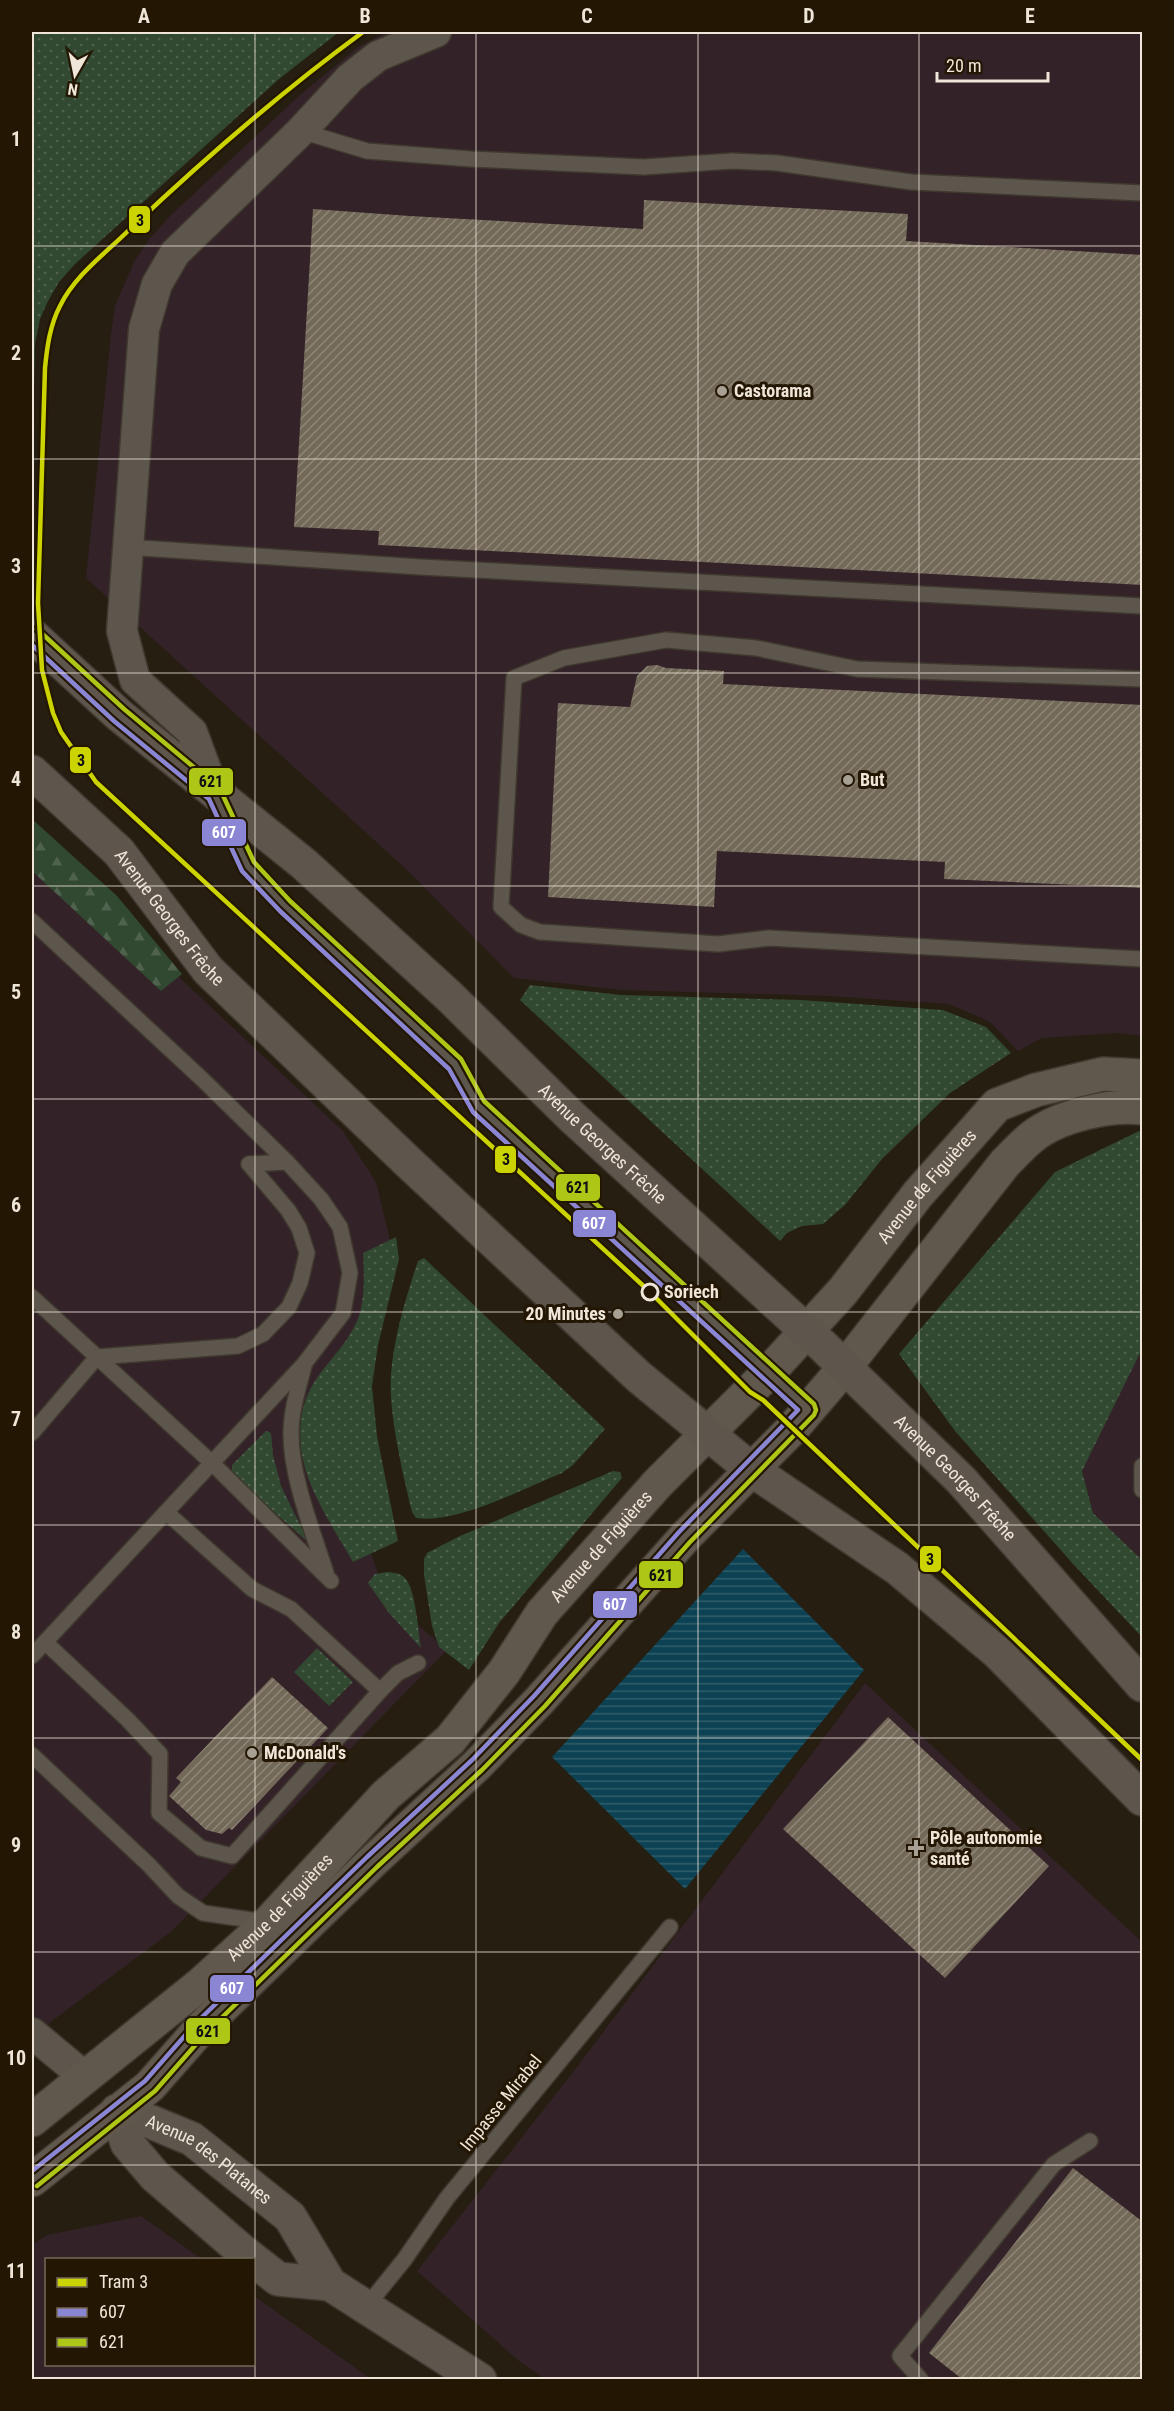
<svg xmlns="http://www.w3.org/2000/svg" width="1174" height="2411" font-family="'Roboto Condensed',sans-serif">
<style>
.commercial{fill:#332227}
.grass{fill:url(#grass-dots)}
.forest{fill:url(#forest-firs)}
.water{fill:url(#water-rules)}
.building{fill:url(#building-hatch)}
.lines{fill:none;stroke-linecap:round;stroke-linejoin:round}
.service-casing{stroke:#40392f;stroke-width:18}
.minor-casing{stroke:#40392f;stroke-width:33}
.tertiary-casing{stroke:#40392f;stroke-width:36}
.secondary-casing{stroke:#40392f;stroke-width:36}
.primary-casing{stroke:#40392f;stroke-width:36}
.service{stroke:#5d564d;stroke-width:15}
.minor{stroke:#5d564d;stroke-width:30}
.tertiary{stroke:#5d564d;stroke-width:33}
.secondary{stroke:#60584d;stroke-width:33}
.primary{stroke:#5e554c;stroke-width:33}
.bus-1-casing{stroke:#231602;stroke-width:9}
.bus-2-casing{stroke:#231602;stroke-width:9}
.bus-1{stroke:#8a86d3;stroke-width:4.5}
.bus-2{stroke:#aec616;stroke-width:4.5}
.tram-1-casing{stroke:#231602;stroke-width:9}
.tram-1{stroke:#cbd300;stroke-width:4.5}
.grid{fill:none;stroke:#efe6d9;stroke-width:1.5;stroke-opacity:0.55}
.poi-dot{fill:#a8a093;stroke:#231602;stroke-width:2}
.stop-dot{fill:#231602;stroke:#efe6d9;stroke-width:3}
.labels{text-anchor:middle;stroke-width:6;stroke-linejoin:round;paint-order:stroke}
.poi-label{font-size:18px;font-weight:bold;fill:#efe6d9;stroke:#231602;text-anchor:start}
.street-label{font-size:18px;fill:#efe6d9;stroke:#231602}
.stop-label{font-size:18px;font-weight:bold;fill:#efe6d9;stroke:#231602;text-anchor:start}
.line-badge{stroke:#231602;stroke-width:2}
.badge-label{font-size:16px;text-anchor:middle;font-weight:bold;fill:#fff}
.pale-badge-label{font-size:16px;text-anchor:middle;font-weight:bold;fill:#111}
.neatline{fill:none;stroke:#efe6d9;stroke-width:2}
.grid-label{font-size:20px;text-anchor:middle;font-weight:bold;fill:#efe6d9}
</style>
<defs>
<pattern id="grass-dots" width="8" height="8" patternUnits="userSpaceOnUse" patternTransform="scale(1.5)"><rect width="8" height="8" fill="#314831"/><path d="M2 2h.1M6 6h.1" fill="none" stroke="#4f624e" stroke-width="1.8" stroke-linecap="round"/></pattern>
<pattern id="forest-firs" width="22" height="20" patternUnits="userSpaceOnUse" patternTransform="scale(1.5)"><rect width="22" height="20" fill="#314831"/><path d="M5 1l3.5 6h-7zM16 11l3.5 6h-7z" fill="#4f624e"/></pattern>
<pattern id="water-rules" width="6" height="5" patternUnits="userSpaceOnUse" patternTransform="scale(1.5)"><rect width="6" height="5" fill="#0c4253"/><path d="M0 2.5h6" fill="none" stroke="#305d6b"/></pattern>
<pattern id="building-hatch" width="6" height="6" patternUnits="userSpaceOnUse" patternTransform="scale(1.5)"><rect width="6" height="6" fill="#736958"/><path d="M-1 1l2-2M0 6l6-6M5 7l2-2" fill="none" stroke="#8e8677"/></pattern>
</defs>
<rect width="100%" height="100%" fill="#251e11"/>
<g class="commercial">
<path d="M386 32H1142V1036L1119 1033 1042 1038 1018 1051 990 1022 949 1004 828 996 621 990 514 978 407 870 86 578 111 334 115 306 134 262 149 239 172 214 301 94 358 47Z"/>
<path d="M32 839 343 1131 376 1182 395 1260 315 1397 387 1598 447 1650 172 1931 32 2036Z"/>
<path d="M1142 1347V1560L1093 1513 1082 1471Z"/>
<path d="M865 1683 1142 1942V2379H545L519 2361 417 2271 577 2067Z"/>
<path d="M141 2216 202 2259 46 2260V2364H254V2296L371 2379H32V2245L47 2235Z"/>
</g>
<g class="grass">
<path d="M32 32H339L279 79 75 264 59 282 48 301 40 319 35 344 32 478Z"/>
<path d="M530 985 621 995 801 1000 943 1010 986 1027 1011 1053 950 1093 882 1159 845 1205 823 1224 802 1226 787 1233 780 1241 520 1000Z"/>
<path d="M1139 1131 1142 1132V1349L1082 1471 1093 1513 1142 1560V1637L1074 1565 955 1431 899 1354 1055 1172Z"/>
<path d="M396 1237 399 1259 378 1345 372 1386 377 1436 398 1541 353 1562C338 1536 310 1493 304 1464 297 1436 299 1405 315 1381 330 1358 349 1343 359 1316 365 1297 364 1273 363 1253Z"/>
<path d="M424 1258 605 1429 573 1465 562 1473C522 1489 458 1524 416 1518L412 1512C403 1474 388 1412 391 1374 394 1336 406 1297 418 1261Z"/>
<path d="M266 1431 271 1433 273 1455 281 1486 309 1543 232 1474V1465Z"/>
<path d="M613 1471 620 1472 622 1478 499 1623 469 1670 439 1647 432 1626 424 1575V1559L427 1553 460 1536Z"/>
<path d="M388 1572C394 1573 400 1573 405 1578 416 1590 418 1631 421 1648L389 1613 368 1583 375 1574Z"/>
<path d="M317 1648 353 1682 329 1706 294 1672Z"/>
</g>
<path class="forest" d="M32 819 117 896 182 974 161 991 32 871Z"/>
<path class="water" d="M743 1549 864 1670 685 1889 552 1757Z"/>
<g class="building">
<path d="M644 200 908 214 906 241 1143 255V585L378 545 379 531 294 527 313 209 410 216 643 229Z"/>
<path d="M657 665 666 668 724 671 723 684 1143 705V888L944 879 945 862 717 851 714 907 548 897 558 703 630 707 637 676 647 666Z"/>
<path d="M272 1677 328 1728 232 1830 229 1828 222 1834 206 1830 169 1796 181 1782 176 1778Z"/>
<path d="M888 1717 1049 1866 945 1978 783 1829Z"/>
<path d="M1073 2168 1143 2222V2379H962L929 2353Z"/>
</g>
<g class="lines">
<g class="service-casing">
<g id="service">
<path d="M301 131 367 151 471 159 644 167 732 161 777 163 911 182 1142 193"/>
<path d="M126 547 420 567 1142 606"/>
<path d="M1142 679 857 669 756 648 666 640 564 658 514 678 501 907 521 925 540 932 718 944 769 938 1142 959"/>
<path d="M221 808 248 866 285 906 455 1064 478 1106 809 1410"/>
<path d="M32 921 202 1079 287 1162 321 1199 340 1227 350 1273 343 1313 304 1364 32 1656"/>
<path d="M249 1164 287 1162"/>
<path d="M32 1297 212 1463 331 1581"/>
<path d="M304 1366C298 1389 291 1411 291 1434 291 1477 313 1532 326 1573"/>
<path d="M32 1433 97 1357 238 1346 263 1334 289 1307 300 1283 307 1253 299 1228 288 1210 249 1164"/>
<path d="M1142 1466V1490"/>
<path d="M166 1512 252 1589 291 1609 380 1691"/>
<path d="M45 1642 128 1720 160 1754 159 1813 201 1848 232 1856 380 1691 398 1673 418 1663"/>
<path d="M32 1755 149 1865 178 1896 203 1913 266 1922"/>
<path d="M366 2307 404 2260 447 2198 670 1927"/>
<path d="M921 2380 900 2356 1054 2164 1090 2141"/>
</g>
</g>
<g class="minor-casing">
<g id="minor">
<path d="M215 794 192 732 135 680 122 631 144 329 157 284 175 253 301 131 350 78 378 56 436 32"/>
<path d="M32 2033 86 2078"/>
</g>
</g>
<g class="tertiary-casing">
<g id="tertiary">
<path id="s1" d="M117 2111 151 2122 192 2139 290 2217 330 2284 480 2380"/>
<path d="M117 2111 127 2143 155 2176 241 2250 278 2279 330 2284"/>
</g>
</g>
<g class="secondary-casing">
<g id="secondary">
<path id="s2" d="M32 2120 202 1983 269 1922 386 1795 450 1740 504 1672 542 1613 658 1483 769 1372 843 1291 918 1194 997 1105 1036 1090 1103 1074 1142 1076"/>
<path d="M32 2180 150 2086 201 2028 372 1862 477 1765 539 1701 685 1537 792 1429 845 1367 1005 1163C1014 1154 1022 1145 1032 1137 1058 1116 1110 1104 1142 1108"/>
</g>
</g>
<g class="primary-casing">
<g id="primary">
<path id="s3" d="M32 635 119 715 304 864 449 996 572 1117 823 1346 961 1480 1142 1685"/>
<path id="s4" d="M32 772 119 852 208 970 408 1162 639 1377 752 1470 897 1568 998 1653 1142 1799"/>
</g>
</g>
<use href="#service" class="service"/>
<use href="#minor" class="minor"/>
<use href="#tertiary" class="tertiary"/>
<use href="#secondary" class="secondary"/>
<use href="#primary" class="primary"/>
<g class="bus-1-casing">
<path id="bus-1" d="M32 645 114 721 209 799 242 871 280 911 449 1069 473 1112 798 1410 679 1532 534 1696 472 1760 367 1857 196 2023 145 2081 32 2171"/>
</g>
<g class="bus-2-casing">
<path id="bus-2" d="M37 2186 155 2091 206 2033 377 1867 482 1770 545 1706 690 1542 814 1415 816 1410 814 1404 484 1101 461 1059 290 901 254 862 220 789 124 709 37 629"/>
</g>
<use href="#bus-1" class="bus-1"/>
<use href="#bus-2" class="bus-2"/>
<g class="tram-1-casing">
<path id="tram-1" d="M363 32C281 92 204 159 130 229 106 253 75 275 60 306 50 325 47 347 45 368L38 603 42 670 53 713 61 732 96 782 650 1292 750 1392 763 1400 1142 1760"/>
</g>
<use href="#tram-1" class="tram-1"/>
</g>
<path class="grid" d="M255 32V2380M476 32V2380M698 32V2380M919 32V2380M32 246H1142M32 459H1142M32 673H1142M32 886H1142M32 1099H1142M32 1312H1142M32 1525H1142M32 1738H1142M32 1952H1142M32 2165H1142"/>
<g class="poi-dot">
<circle cx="722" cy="391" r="6"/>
<circle cx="848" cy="780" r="6"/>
<circle cx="618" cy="1314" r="6"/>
<circle cx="252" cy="1753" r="6"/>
<path d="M913 1839h6v6h6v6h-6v6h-6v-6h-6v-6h6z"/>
</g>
<circle class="stop-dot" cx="650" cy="1292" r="8"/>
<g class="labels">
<g class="poi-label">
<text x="734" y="397">Castorama</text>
<text x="860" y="786">But</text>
<text x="606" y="1320" text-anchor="end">20 Minutes</text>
<text x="264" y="1759">McDonald's</text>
<text x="930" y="1844">Pôle autonomie<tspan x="930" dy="21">santé</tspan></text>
</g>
<g class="street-label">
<text dy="6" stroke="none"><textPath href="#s4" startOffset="201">Avenue Georges Frêche</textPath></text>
<text dy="6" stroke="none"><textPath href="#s3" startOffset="765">Avenue Georges Frêche</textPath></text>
<text dy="6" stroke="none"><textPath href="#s2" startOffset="1298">Avenue de Figuières</textPath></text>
<text dy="6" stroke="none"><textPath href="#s3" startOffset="1251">Avenue Georges Frêche</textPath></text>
<text dy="6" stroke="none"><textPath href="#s2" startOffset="812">Avenue de Figuières</textPath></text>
<text dy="6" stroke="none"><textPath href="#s2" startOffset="327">Avenue de Figuières</textPath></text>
<text transform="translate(501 2103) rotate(-51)" y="6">Impasse Mirabel</text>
<text dy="6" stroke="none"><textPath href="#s1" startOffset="105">Avenue des Platanes</textPath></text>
</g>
<g class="stop-label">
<text x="664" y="1298">Soriech</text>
</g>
</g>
<g class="line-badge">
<rect x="128" y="205" width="23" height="29" rx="6" fill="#cbd300"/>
<rect x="69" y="746" width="23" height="28" rx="6" fill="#cbd300"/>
<rect x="188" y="767" width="46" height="29" rx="6" fill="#aec616"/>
<rect x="201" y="818" width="46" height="29" rx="6" fill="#8a86d3"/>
<rect x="494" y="1145" width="23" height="29" rx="6" fill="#cbd300"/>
<rect x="555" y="1173" width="46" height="29" rx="6" fill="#aec616"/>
<rect x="572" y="1209" width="45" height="29" rx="6" fill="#8a86d3"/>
<rect x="919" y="1545" width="23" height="28" rx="6" fill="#cbd300"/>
<rect x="638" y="1560" width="46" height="29" rx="6" fill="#aec616"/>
<rect x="592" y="1590" width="46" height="29" rx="6" fill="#8a86d3"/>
<rect x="209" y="1974" width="46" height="29" rx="6" fill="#8a86d3"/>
<rect x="185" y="2017" width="46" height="28" rx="6" fill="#aec616"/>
</g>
<g class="badge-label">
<text x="224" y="838">607</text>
<text x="594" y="1229">607</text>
<text x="615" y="1610">607</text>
<text x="232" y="1994">607</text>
</g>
<g class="pale-badge-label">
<text x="140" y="226">3</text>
<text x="81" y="766">3</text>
<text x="211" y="787">621</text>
<text x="506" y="1165">3</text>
<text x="578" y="1193">621</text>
<text x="930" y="1565">3</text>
<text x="661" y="1581">621</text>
<text x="208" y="2037">621</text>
</g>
<rect width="1174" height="2411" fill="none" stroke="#231602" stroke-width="66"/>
<rect x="45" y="2258" width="210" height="108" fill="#231602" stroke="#756958" stroke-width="1.5"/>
<rect x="57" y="2278" width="30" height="9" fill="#cbd300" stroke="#756958" stroke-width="1.5"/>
<text x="99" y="2288" font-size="18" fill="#efe6d9">Tram 3</text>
<rect x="57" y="2308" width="30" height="9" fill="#8a86d3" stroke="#756958" stroke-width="1.5"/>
<text x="99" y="2318" font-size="18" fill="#efe6d9">607</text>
<rect x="57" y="2338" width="30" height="9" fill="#aec616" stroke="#756958" stroke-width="1.5"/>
<text x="99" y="2348" font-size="18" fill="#efe6d9">621</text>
<g transform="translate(75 75) rotate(189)" stroke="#231602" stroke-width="4.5" paint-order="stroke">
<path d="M0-4.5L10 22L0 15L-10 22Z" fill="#efe6d9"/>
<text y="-9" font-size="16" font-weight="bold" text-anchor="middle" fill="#efe6d9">N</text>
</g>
<path d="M937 72v9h111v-9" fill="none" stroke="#efe6d9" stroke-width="3"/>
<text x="946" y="72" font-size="18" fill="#efe6d9" stroke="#231602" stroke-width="4.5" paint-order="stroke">20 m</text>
<rect x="33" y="33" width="1108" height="2345" class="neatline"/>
<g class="grid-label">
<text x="144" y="23">A</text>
<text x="365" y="23">B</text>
<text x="587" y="23">C</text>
<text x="809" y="23">D</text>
<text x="1030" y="23">E</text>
<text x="16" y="146">1</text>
<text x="16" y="360">2</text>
<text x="16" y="573">3</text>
<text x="16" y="786">4</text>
<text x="16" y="999">5</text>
<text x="16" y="1212">6</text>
<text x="16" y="1426">7</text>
<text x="16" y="1639">8</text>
<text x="16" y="1852">9</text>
<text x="16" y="2065">10</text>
<text x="16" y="2278">11</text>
</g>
</svg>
